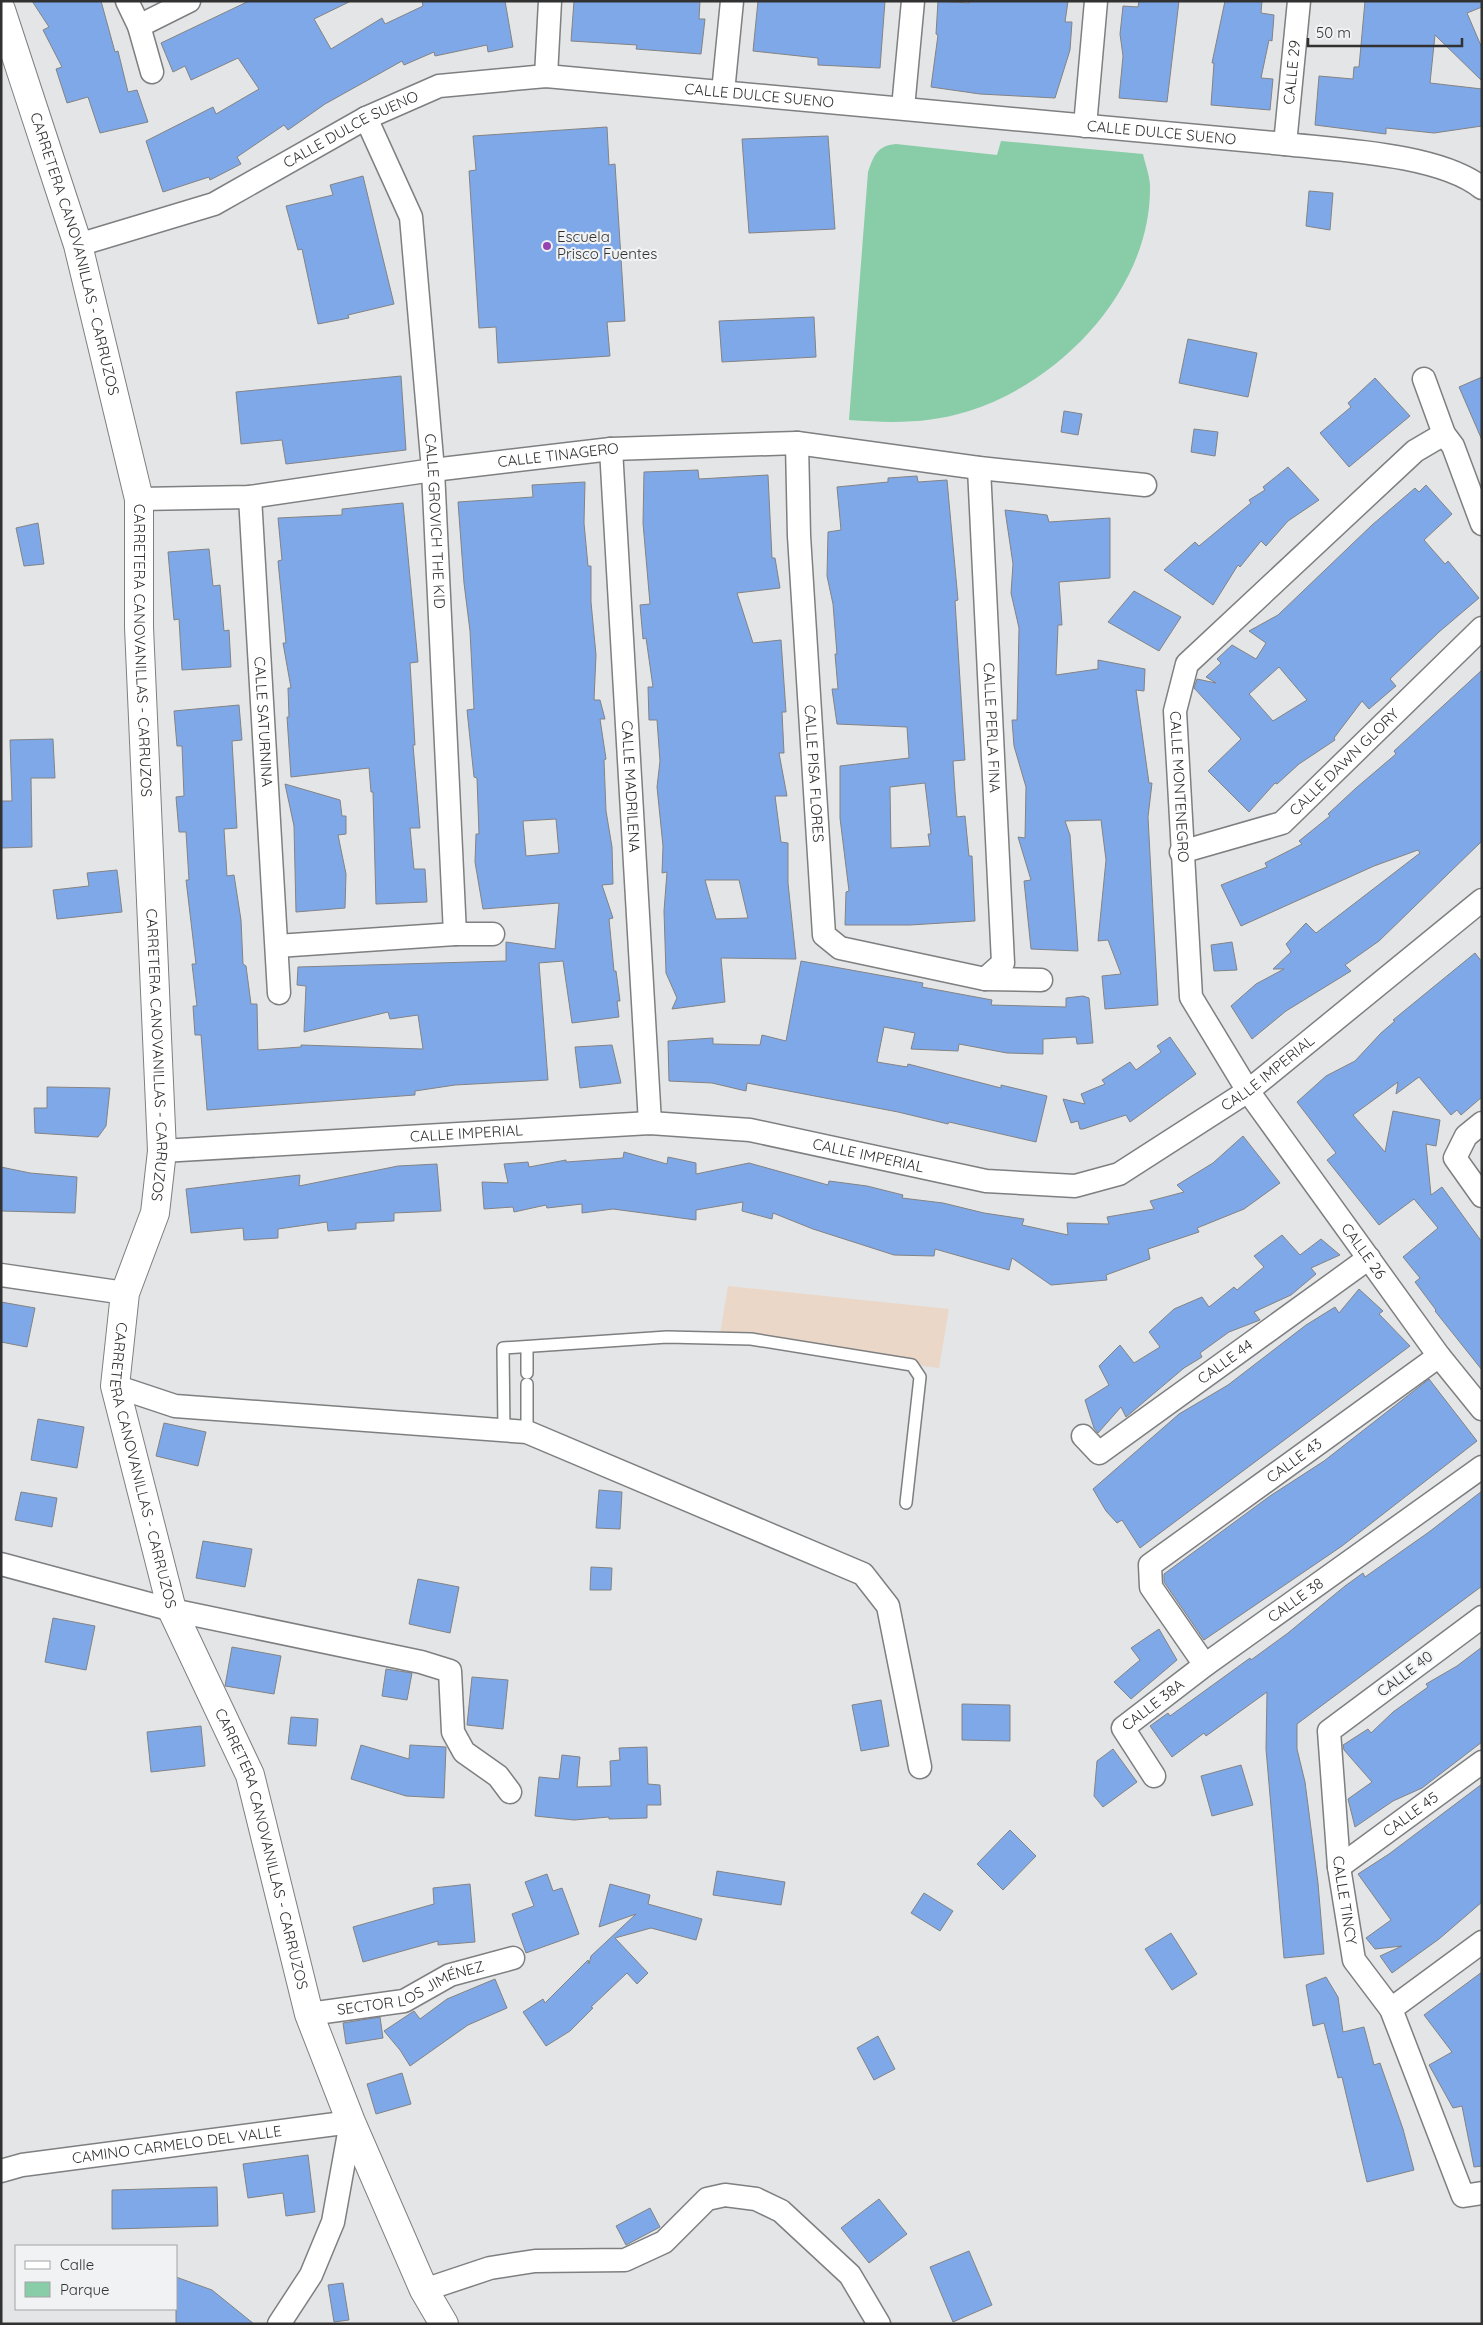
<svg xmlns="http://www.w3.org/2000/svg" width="1483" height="2325" font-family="Quicksand,sans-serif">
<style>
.industrial{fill:#ebd7c8}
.green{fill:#89cca8}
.building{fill:#7fa8e9;stroke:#838384;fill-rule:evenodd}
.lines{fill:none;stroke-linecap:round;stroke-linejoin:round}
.service-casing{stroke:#7e7f80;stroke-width:14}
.minor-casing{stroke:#7e7f80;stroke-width:25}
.tertiary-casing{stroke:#7e7f80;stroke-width:30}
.service{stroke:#fff;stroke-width:11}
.minor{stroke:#fff;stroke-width:22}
.tertiary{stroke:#fff;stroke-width:28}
.poi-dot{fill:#9744b3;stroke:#f1f2f3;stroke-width:2}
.labels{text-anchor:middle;stroke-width:4.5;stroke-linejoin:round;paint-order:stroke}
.street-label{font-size:15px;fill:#313131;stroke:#f1f2f3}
.poi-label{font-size:15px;fill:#313131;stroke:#f1f2f3;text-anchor:start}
</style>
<rect width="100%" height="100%" fill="#e4e5e6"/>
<path class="industrial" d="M728 1286 949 1309 939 1368 719 1340Z"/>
<path class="green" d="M1001 141 1143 154C1145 164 1150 176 1150 187 1151 289 1061 382 969 411 928 424 891 423 849 420L868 172C874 155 877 146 896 144L997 155Z"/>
<g class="building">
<path d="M32 1H101L115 52 118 51 128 92 137 90 148 122 100 133 88 97 67 103 56 69 62 67 43 30 49 27Z"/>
<path d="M249 1H351L314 19 331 49 382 18 385 24 423 6 422 1H505L513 47 488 52 487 45 435 56 434 52 404 65 402 61 325 104 288 130 284 125 237 157 241 164 210 180 209 177 163 192 146 141 213 107 216 114 259 89 238 58 191 80 185 66 173 72 161 43Z"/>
<path d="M574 1H700L699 19H705L701 54 636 49 637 45 571 41Z"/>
<path d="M758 1H885L880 68 818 65V58L753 51Z"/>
<path d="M938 1 969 3V1H1068L1065 22H1072L1070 50 1055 98 980 94 931 87 938 35 936 34Z"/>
<path d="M1139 1H1179L1167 102 1119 98 1123 56 1120 34 1123 6 1138 7Z"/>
<path d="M1225 1H1262L1261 13 1274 15 1272 41 1269 40 1261 78 1273 79 1270 110 1211 105 1214 63H1212Z"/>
<path d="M1365 1H1482V7L1467 13 1482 48V81L1435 35 1430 83 1482 89V126L1434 133 1386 128V134L1315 125 1319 76 1353 79 1354 67H1359Z"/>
<path d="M607 127 609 165 615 164 625 321 607 322 610 356 498 363 496 327 479 328 469 171 476 170 473 136Z"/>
<path d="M828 136 835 229 749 233 742 139Z"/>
<path d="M363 176 394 304 348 315 349 318 318 324 302 249 298 250 286 206 333 195 330 185Z"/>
<path d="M1309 191 1333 193 1330 230 1306 226Z"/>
<path d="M814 317 816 357 722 362 719 321Z"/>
<path d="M1188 339 1257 353 1248 397 1179 383Z"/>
<path d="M401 376 406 450 286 464 282 440 241 444 236 392Z"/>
<path d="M1482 377V440L1459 387Z"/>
<path d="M1375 378 1410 416 1349 467 1320 433 1351 407 1348 403Z"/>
<path d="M1064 411 1082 414 1078 435 1061 432Z"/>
<path d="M1194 429 1218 432 1215 456 1191 452Z"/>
<path d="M1288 467 1319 500 1288 521 1266 546 1261 541 1240 567 1238 565 1213 605 1164 570 1195 542 1199 546 1251 503 1249 500 1265 490 1263 487Z"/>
<path d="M698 470 699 479 768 475 772 558H775L780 588 737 593 753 643 781 640 786 712H782L784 753H779L787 796H775L781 842 788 843V883L796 959 721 958 725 1002 672 1009 677 998 666 973 664 911 667 872 662 873 663 846 657 787 660 761 657 720H649L648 687H653L646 638 643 639 640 605 650 604 643 523 644 472ZM705 880H739L748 918 716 919Z"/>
<path d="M917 476 918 482 947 480 958 600 955 601 965 760 953 761 955 792 957 817 965 816 969 856H972L975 921 910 925H845L846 892 849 891 840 818V766L909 758 907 727 837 724 832 689H838L835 654H837L833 604 827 576 828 532 841 530 837 487 888 482V478ZM925 783 931 834H928L930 846 891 848 890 787Z"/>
<path d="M585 482 584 523 588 566H591V602L596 655 594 700H600L605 719H600L606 759 604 760 606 811 612 847 613 884 602 885 613 918 609 919 614 971H616L620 1001H617L619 1017 572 1023 563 961 539 963 548 1080 455 1085 415 1091V1095L207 1110 201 1035H195L193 1006H197L192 964H196L186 880H189L186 832H179L176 797 184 796 182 746H177L174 711 239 705 242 740 232 741 237 828 224 829 227 876 234 875 241 920 243 964 246 966 251 1004H257L258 1050 301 1047V1045L423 1049 418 1015 390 1019 388 1012 304 1032 306 986 297 985 298 967 506 961V942L555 949 559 903 483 909 475 862 476 834H479L477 778 474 777 467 710 474 709 470 631 464 583 458 502 533 497 532 485ZM556 819 559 853 526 856 523 821Z"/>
<path d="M1426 485 1452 514 1424 540 1445 564 1448 561 1479 598 1439 632 1390 679 1396 686 1369 709 1362 701 1334 738 1335 740 1299 764 1277 784 1275 783 1249 812 1208 771 1241 739 1194 688 1197 679 1216 683 1206 677 1221 663 1217 659 1232 645 1256 659 1266 643 1249 631 1278 615 1372 525 1415 488 1419 492ZM1279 667 1307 700 1273 721 1249 694Z"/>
<path d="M403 503 418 662 410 663 415 745H413L420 828H410L414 869H425L427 902 376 904 373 792H371L369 768 291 777 287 717H289L288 688H291L283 643H286L278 561 282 560 278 518 342 515V509Z"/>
<path d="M1005 510 1047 515 1049 522 1110 518V578L1059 582 1062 625H1058L1056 675 1098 669V660L1145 669 1144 691 1136 690 1149 783H1152L1148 817 1158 1005 1105 1009 1102 976 1121 974 1108 940 1098 941 1106 860 1101 820 1065 821 1070 835 1078 951 1031 949 1024 881 1031 880 1018 837 1025 838 1026 787 1014 746 1012 720H1017L1019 628 1011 593 1013 564Z"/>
<path d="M38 523 44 564 24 566 16 528Z"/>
<path d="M209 549 213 586 220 585 224 631 229 630 231 667 182 670 179 619 174 620 168 552Z"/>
<path d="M1134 591 1181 617 1159 651 1108 622Z"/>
<path d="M1482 670V841L1379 941 1345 965 1351 971 1286 1011 1252 1039 1231 1006 1256 984 1284 969H1273L1291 952 1286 944 1306 923 1316 933 1420 853 1418 850 1374 866 1241 926 1221 885 1267 867 1265 863 1302 844 1299 841 1330 816 1328 814 1356 788 1396 754 1394 751Z"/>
<path d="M53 739 55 778H31L32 847 1 848V801H12L10 740Z"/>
<path d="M285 784 340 800 342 816H346V834L338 835 346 874 345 908 296 912 294 826Z"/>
<path d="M117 870 122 912 57 919 53 890 89 886 87 873Z"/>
<path d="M1232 942 1237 970 1214 971 1211 945Z"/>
<path d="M1475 953 1482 962V1097L1461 1115 1457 1110 1451 1115 1419 1077 1396 1094 1398 1082 1353 1115 1385 1152 1393 1111 1440 1120 1436 1146 1426 1144 1431 1195 1442 1187 1482 1242V1370L1435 1311 1436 1310 1415 1282 1420 1278 1403 1257 1438 1228 1414 1199 1379 1225 1327 1160 1336 1153 1297 1102 1326 1076 1355 1061 1381 1033 1395 1021 1393 1020Z"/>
<path d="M801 961 923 983 922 987 992 1000 991 1005 1066 1007V998L1083 996 1089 998 1093 1043 1077 1044 1076 1037 1043 1039V1054L1007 1053 959 1044 958 1051 911 1049 915 1033 884 1027 877 1062 907 1067 908 1064 1001 1088V1085L1047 1096 1036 1142 949 1122 948 1124 898 1112 747 1083 746 1091 712 1083 669 1081 668 1041 713 1038V1044L760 1045 762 1035 786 1041Z"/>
<path d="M1170 1037 1196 1074 1130 1122 1126 1115 1083 1129H1080L1078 1121 1071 1123 1063 1099 1085 1104 1081 1094 1105 1084 1102 1080 1130 1062 1136 1070 1161 1052 1157 1046Z"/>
<path d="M612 1045 621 1083 580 1088 575 1047Z"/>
<path d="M47 1087 110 1088 106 1126 98 1137 35 1133 34 1108H47Z"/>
<path d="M1243 1136 1280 1183 1244 1209 1197 1228 1199 1232 1148 1249 1150 1259 1106 1275 1107 1280 1051 1285 1012 1258 1009 1270 935 1249 934 1256 894 1255 813 1229 773 1213 772 1219 742 1211 743 1202 696 1210V1220L613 1209 582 1213V1204L547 1208 546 1205 514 1212 513 1207 484 1209 482 1182 508 1183 504 1164 528 1162 529 1167 566 1160V1162L623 1158 624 1152 667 1164 668 1157 696 1163V1174L749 1163 828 1185 829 1181 867 1186 903 1195 902 1198 943 1203 984 1213 1024 1219 1022 1225 1068 1235 1067 1223 1109 1224 1107 1217 1154 1209 1150 1201 1184 1192 1177 1185 1213 1163Z"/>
<path d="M437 1164 441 1211 394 1213V1221L356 1223V1229L328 1231 327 1222 278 1229V1238L244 1240 243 1228 191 1233 186 1189 300 1175 299 1186 398 1166Z"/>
<path d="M1 1167 30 1173 77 1177 75 1213 1 1211Z"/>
<path d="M1282 1235 1300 1255 1321 1239 1340 1255 1311 1268 1316 1274 1291 1295 1254 1312 1260 1320 1229 1332 1200 1353 1202 1357 1184 1368 1126 1417 1121 1407 1098 1433 1094 1428 1085 1400 1109 1385 1099 1366 1120 1345 1134 1363 1160 1347 1149 1332 1174 1309 1202 1297 1209 1307 1234 1287 1237 1290 1264 1267 1254 1256Z"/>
<path d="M1359 1289 1383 1311 1379 1314 1410 1346 1140 1548 1122 1520 1117 1523 1106 1511 1093 1489 1179 1414 1228 1385 1306 1325 1335 1307 1339 1313Z"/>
<path d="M1 1302 35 1308 27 1347 1 1342Z"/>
<path d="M1429 1379 1477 1441 1342 1546 1204 1640 1164 1582V1574L1270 1496 1324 1461Z"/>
<path d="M38 1419 84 1427 77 1468 31 1460Z"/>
<path d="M164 1423 206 1432 198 1466 156 1456Z"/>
<path d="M599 1490 622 1492 620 1529 596 1528Z"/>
<path d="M1482 1491V1586L1297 1724V1749L1305 1782 1318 1883 1324 1954 1284 1958 1266 1749 1267 1692 1206 1736 1204 1733 1172 1757 1150 1726 1168 1713 1170 1716 1250 1658 1251 1660 1288 1633 1345 1586 1363 1573 1365 1577 1429 1532Z"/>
<path d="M21 1492 57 1498 52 1527 15 1520Z"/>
<path d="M203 1541 252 1549 245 1587 196 1578Z"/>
<path d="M591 1567 612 1568 611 1590H590Z"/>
<path d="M418 1579 459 1587 450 1633 409 1624Z"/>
<path d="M53 1618 95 1626 86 1670 45 1662Z"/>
<path d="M1159 1629 1177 1660 1131 1699 1114 1682 1140 1660 1131 1648Z"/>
<path d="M232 1647 281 1656 274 1694 225 1686Z"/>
<path d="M1482 1647V1742L1422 1788 1393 1801 1355 1827 1348 1799 1372 1782 1344 1750 1343 1745 1368 1729 1371 1733 1393 1712 1428 1687 1426 1684 1457 1666Z"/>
<path d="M386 1669 412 1673 407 1700 382 1696Z"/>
<path d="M472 1677 508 1680 503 1729 467 1725Z"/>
<path d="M881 1700 889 1746 861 1751 852 1705Z"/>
<path d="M962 1704 1010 1705V1741L962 1740Z"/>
<path d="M291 1717 318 1719 316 1746 288 1744Z"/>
<path d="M201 1726 205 1766 151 1772 147 1732Z"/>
<path d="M361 1745 409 1759 410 1745 446 1747 444 1798 406 1796 351 1779Z"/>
<path d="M647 1747 648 1784 660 1785 661 1805H647V1818L609 1819V1817L574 1820 535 1816 539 1777 559 1779 562 1755 580 1757 577 1787 611 1786 610 1761 620 1760 619 1748Z"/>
<path d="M1113 1749 1137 1782 1103 1807 1094 1796 1097 1761Z"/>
<path d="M1241 1765 1253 1805 1212 1816 1201 1776Z"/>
<path d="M1482 1784V1902L1439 1939 1392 1973 1380 1956 1402 1946 1375 1949 1366 1938 1391 1920 1358 1874 1389 1854Z"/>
<path d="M1010 1830 1036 1856 1003 1890 977 1864Z"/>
<path d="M717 1871 785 1882 781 1905 713 1895Z"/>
<path d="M547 1874 553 1891 562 1888 579 1934 526 1953 512 1914 534 1906 525 1882Z"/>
<path d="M470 1884 475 1942 438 1945V1941L363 1962 353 1927 434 1904 433 1888Z"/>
<path d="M610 1884 650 1895 648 1904 702 1919 696 1940 651 1928 615 1938 648 1973 637 1984 627 1973 591 2007 593 2008 570 2031 546 2046 523 2012 543 1999 545 2003 588 1960 589 1964 591 1956 636 1914 599 1927Z"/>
<path d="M924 1893 953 1911 940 1931 911 1913Z"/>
<path d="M1171 1933 1197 1974 1172 1990 1145 1949Z"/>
<path d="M1482 1972V2166L1474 2167 1462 2106 1453 2108 1429 2065 1452 2052 1424 2015Z"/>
<path d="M1326 1977 1338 1997 1343 2032 1364 2027 1374 2065 1380 2063 1403 2129 1414 2170 1367 2182 1342 2077 1338 2078 1324 2023 1313 2026 1306 1985Z"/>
<path d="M495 1979 507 2008 468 2025 410 2066 400 2050 384 2031 414 2011 420 2019 447 1999Z"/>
<path d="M380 2017 383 2038 346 2044 343 2023Z"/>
<path d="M878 2036 895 2069 874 2080 857 2048Z"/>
<path d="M402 2073 411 2104 376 2114 367 2084Z"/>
<path d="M308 2155 315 2212 286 2216 283 2193 248 2198 243 2164Z"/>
<path d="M217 2187 218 2226 112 2229V2190Z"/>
<path d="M879 2199 907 2234 869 2263 841 2228Z"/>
<path d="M650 2208 660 2227 626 2245 616 2226Z"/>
<path d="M969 2251 992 2305 953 2322 930 2267Z"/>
<path d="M176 2277 212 2290 254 2324H176Z"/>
<path d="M343 2283 349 2320 334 2322 328 2285Z"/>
</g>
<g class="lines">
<g class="service-casing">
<g id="service">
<path d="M527 1347V1373"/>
<path d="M527 1384V1432"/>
<path d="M504 1430 503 1348 667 1337 751 1339 912 1365 920 1377 906 1503"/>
</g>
</g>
<g class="minor-casing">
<g id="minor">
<path d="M127 1 139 26 152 72"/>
<path d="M139 26 189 1"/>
<path d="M546 76 550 1"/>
<path d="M723 92 732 1"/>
<path d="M903 108 913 1"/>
<path id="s1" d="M366 118 411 217 433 470 455 934"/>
<path d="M1085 126 1096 1"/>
<path id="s2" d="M1285 144 1299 1"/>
<path id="s3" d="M78 245 214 204 366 118 439 86 546 76 1285 144C1339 150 1440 154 1482 188"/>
<path d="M1424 379 1444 434 1453 446 1482 524"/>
<path id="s4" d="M1444 434 1415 451 1187 664 1175 711 1191 997 1248 1091 1439 1356 1482 1409"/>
<path id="s5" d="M797 443 799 536 824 935 840 948 985 979 1041 980"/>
<path id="s6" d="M611 449 650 1123"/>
<path id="s7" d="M979 468 1003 963 985 979"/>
<path id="s8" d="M250 497 279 993"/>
<path id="s9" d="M139 499 250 497 433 470 611 449 797 443 979 468 1145 485"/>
<path id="s10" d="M1181 852 1282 823 1482 628"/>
<path d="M277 946 455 934H493"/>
<path d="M1482 1123 1466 1136 1455 1158 1482 1196"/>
<path id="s11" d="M162 1151 650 1123 750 1130 986 1181 1075 1186 1119 1174 1248 1091 1482 900"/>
<path d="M1 1275 125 1293"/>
<path d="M115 1386 175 1406 527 1432 863 1574 888 1606 920 1767"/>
<path id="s12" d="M1083 1436 1099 1453 1369 1258"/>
<path d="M1 1564 172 1610 421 1662 450 1671 453 1732 464 1752 498 1776 510 1792"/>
<path id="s13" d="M1482 1617 1329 1731 1339 1867 1354 1960 1391 2009 1463 2196 1482 2193"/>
<path id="s14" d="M1205 1665 1151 1587 1150 1565 1439 1356"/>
<path id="s15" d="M1154 1776 1123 1728 1205 1665 1482 1467"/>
<path id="s16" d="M1339 1867 1482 1762"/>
<path d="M1391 2009 1482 1942"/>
<path id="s17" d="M309 2014 404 2001 450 1975 513 1958"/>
<path id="s18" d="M1 2171 22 2165 351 2122 333 2222 311 2275 279 2324"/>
<path d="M424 2290 490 2268 535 2261 625 2260 664 2242 707 2199 725 2195 756 2199 781 2211 850 2275 879 2324"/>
</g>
</g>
<g class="tertiary-casing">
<g id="tertiary">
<path id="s19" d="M1 10 78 245 139 499V627L162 1151 155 1213 125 1293 115 1386 172 1610 250 1775 309 2014 351 2122 424 2290 444 2324"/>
</g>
</g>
<use href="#service" class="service"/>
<use href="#minor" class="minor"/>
<use href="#tertiary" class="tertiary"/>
</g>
<circle class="poi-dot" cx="547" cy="246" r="5"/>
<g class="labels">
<g class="street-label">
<text dy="5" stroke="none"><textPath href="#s2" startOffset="72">CALLE 29</textPath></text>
<text dy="5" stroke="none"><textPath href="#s3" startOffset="718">CALLE DULCE SUENO</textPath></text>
<text dy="5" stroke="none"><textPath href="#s3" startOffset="298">CALLE DULCE SUENO</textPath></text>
<text dy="5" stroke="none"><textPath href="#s3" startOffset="1122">CALLE DULCE SUENO</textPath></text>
<text dy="5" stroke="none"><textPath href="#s19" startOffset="255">CARRETERA CANOVANILLAS - CARRUZOS</textPath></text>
<text dy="5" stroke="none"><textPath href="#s9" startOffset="422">CALLE TINAGERO</textPath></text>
<text dy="5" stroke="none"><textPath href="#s1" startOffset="414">CALLE GROVICH THE KID</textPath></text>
<text dy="5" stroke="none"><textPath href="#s19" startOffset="660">CARRETERA CANOVANILLAS - CARRUZOS</textPath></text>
<text dy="5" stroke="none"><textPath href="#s8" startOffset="225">CALLE SATURNINA</textPath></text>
<text dy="5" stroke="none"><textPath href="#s7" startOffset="260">CALLE PERLA FINA</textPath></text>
<text dy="5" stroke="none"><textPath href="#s10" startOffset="192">CALLE DAWN GLORY</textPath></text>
<text dy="5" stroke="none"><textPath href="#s5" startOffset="331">CALLE PISA FLORES</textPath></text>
<text dy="5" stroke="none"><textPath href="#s6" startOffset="338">CALLE MADRILENA</textPath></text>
<text dy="5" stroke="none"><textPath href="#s4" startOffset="470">CALLE MONTENEGRO</textPath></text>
<text dy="5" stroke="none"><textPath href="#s19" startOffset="1065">CARRETERA CANOVANILLAS - CARRUZOS</textPath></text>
<text dy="5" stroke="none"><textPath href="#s11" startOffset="1145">CALLE IMPERIAL</textPath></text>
<text dy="5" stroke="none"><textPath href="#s11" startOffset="305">CALLE IMPERIAL</textPath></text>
<text dy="5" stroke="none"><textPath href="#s11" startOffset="710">CALLE IMPERIAL</textPath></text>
<text dy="5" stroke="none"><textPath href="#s4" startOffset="988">CALLE 26</textPath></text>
<text dy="5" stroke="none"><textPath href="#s12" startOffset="179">CALLE 44</textPath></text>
<text dy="5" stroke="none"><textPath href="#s14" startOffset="295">CALLE 43</textPath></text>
<text dy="5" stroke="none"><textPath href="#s19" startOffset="1485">CARRETERA CANOVANILLAS - CARRUZOS</textPath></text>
<text dy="5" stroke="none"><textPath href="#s15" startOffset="272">CALLE 38</textPath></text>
<text transform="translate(1405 1674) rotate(-37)" y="5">CALLE 40</text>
<text dy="5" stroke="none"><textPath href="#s15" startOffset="95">CALLE 38A</textPath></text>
<text dy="5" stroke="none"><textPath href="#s16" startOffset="89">CALLE 45</textPath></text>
<text dy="5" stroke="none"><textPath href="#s19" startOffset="1890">CARRETERA CANOVANILLAS - CARRUZOS</textPath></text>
<text dy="5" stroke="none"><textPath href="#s13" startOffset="361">CALLE TINCY</textPath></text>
<text dy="5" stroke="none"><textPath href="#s17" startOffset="106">SECTOR LOS JIMÉNEZ</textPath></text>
<text dy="5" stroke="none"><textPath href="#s18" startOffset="178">CAMINO CARMELO DEL VALLE</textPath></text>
</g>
<g class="poi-label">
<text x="557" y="242">Escuela<tspan x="557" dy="17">Prisco Fuentes</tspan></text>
</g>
</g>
<rect width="1483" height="2325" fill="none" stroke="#313131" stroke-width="5"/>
<rect x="15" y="2245" width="162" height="65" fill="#f1f2f3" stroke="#a4a5a5"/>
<rect x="25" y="2261" width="25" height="8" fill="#ffffff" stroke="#a4a5a5"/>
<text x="60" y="2270" font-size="15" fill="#313131">Calle</text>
<rect x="25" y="2282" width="25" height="15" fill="#89cca8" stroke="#a4a5a5"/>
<text x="60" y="2295" font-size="15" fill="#313131">Parque</text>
<path d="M1308 38v8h154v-8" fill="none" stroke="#313131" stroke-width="2.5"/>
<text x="1316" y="38" font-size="15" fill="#313131" stroke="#f1f2f3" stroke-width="4" paint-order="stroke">50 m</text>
</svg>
